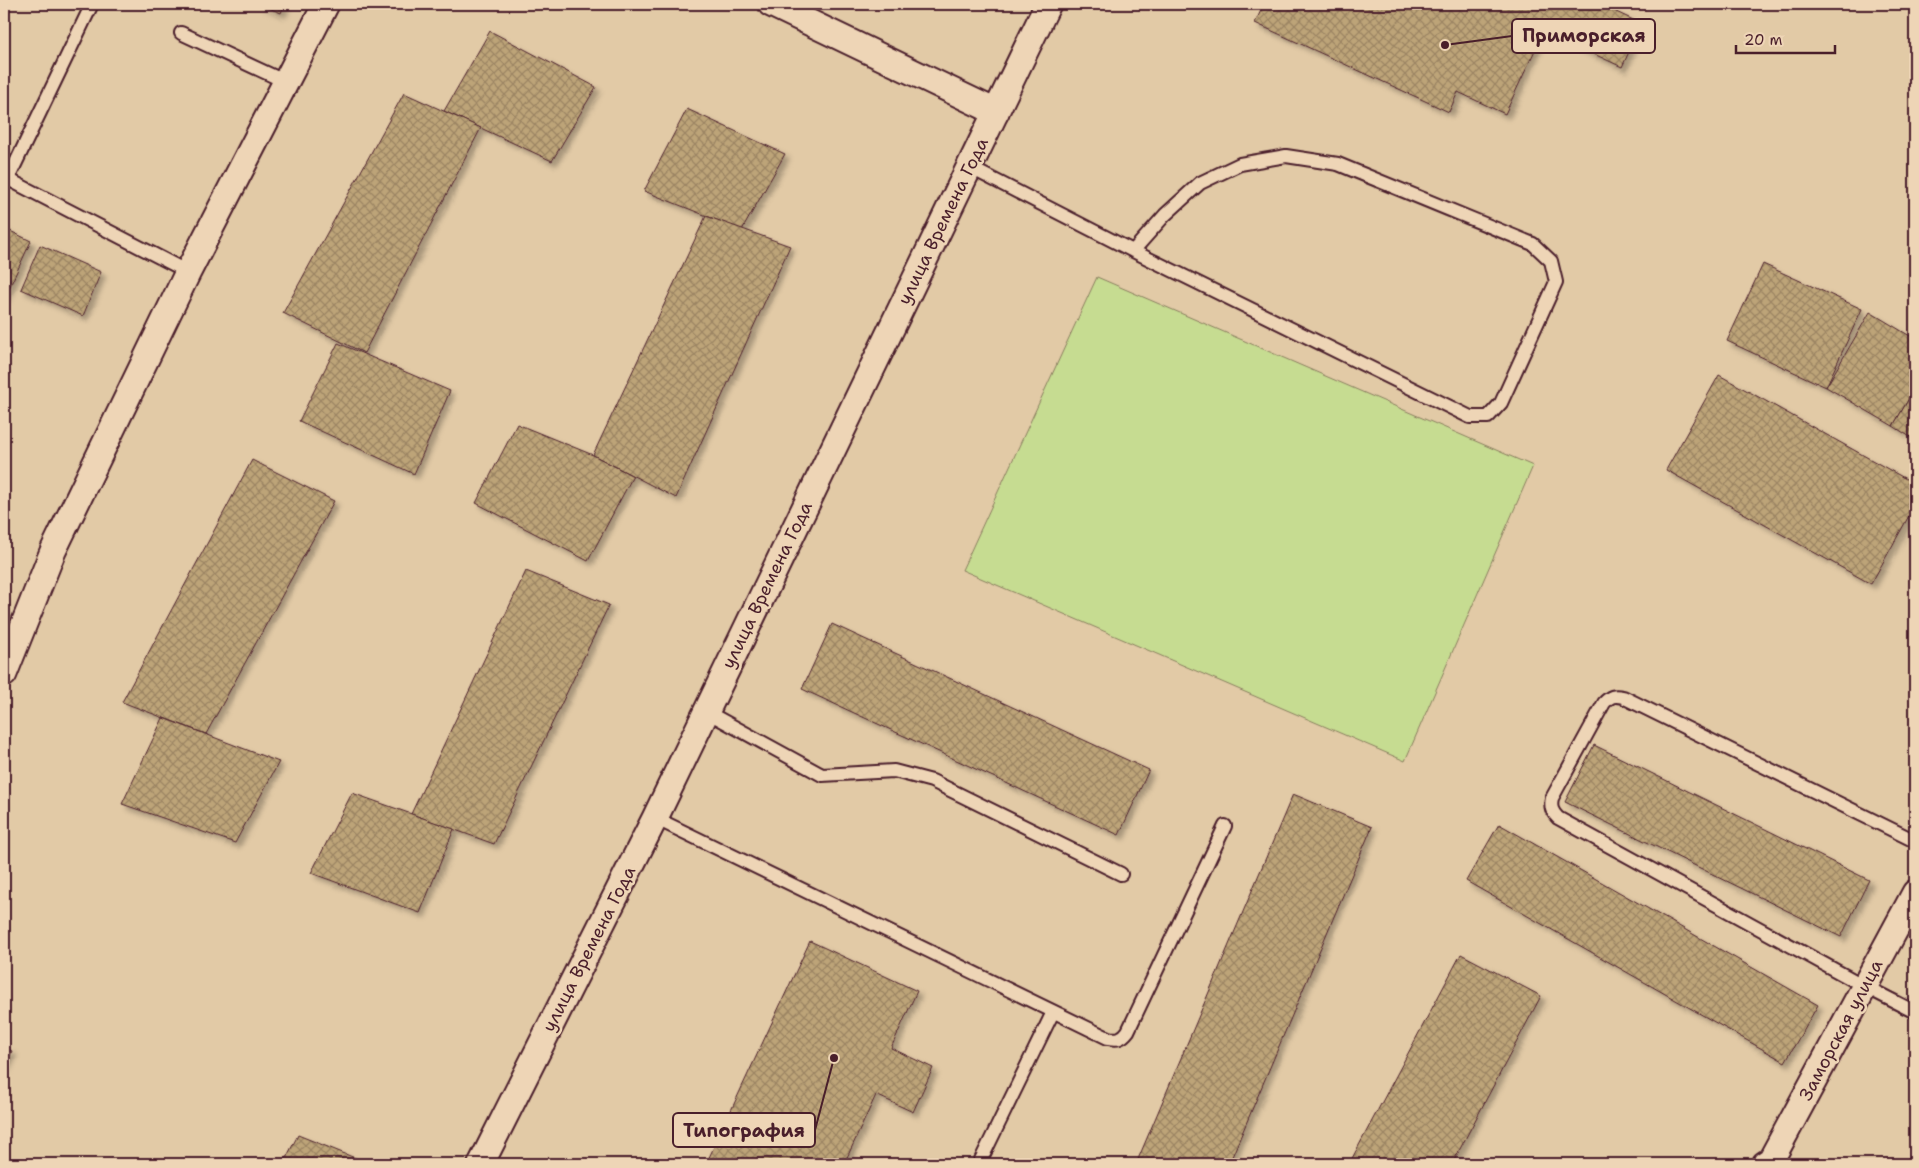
<svg xmlns="http://www.w3.org/2000/svg" width="1919" height="1168" font-family="'Shantell Sans',sans-serif">
<style>
.green{fill:#c6dc91;stroke:#887e5e}
.building{fill:url(#building-cross-hatch);stroke:#4a1f2b;filter:url(#shadow)}
.lines{fill:none;stroke-linecap:round;stroke-linejoin:round}
.service-casing{stroke:#4a1f2b;stroke-width:16}
.minor-casing{stroke:#4a1f2b;stroke-width:29}
.service{stroke:#eed5b6;stroke-width:12}
.minor{stroke:#eed5b6;stroke-width:25}
.labels{text-anchor:middle;stroke-width:5;stroke-linejoin:round;paint-order:stroke}
.street-label{font-size:18px;fill:#4a1f2b;stroke:#eed5b6}
.leader{fill:none;stroke:#4a1f2b;stroke-width:2}
.callout-dot{fill:#4a1f2b;stroke:#eed5b6;stroke-width:2}
.callout{fill:#eed5b6;stroke:#4a1f2b;stroke-width:2}
.callout-label{font-size:19px;text-anchor:middle;font-weight:bold;fill:#4a1f2b}
</style>
<defs>
<pattern id="building-cross-hatch" width="8" height="8" patternUnits="userSpaceOnUse" patternTransform="scale(1.25)"><rect width="8" height="8" fill="#bda478"/><path d="M0 0l8 8M0 8l8-8" fill="none" stroke="#9c8563"/></pattern>
<filter id="shadow"><feDropShadow dx="4.5" dy="4.5" stdDeviation="2.5" flood-color="#0004"/></filter>
</defs>
<rect width="100%" height="100%" fill="#e2caa6"/>
<filter id="ink" filterUnits="userSpaceOnUse"><feTurbulence type="fractalNoise" baseFrequency=".02" numOctaves="2"/><feDisplacementMap in="SourceGraphic" scale="10" xChannelSelector="R" yChannelSelector="G"/><feConvolveMatrix kernelMatrix="1 2 1 2 8 2 1 2 1" color-interpolation-filters="sRGB"/></filter>
<g filter="url(#ink)">
<path class="green" d="M1097 277 1533 466 1405 761 962 570Z"/>
<g class="building">
<path d="M259 4H285L281 13Z"/>
<path d="M1264 4H1419L1425 6 1426 4H1599L1642 24 1622 67 1544 31 1505 114 1458 92 1449 112 1255 23Z"/>
<path d="M490 31 596 87 552 161 444 111Z"/>
<path d="M404 93 481 128 364 353 283 313Z"/>
<path d="M687 109 785 154 742 230 644 191Z"/>
<path d="M706 216 790 246 676 498 593 455Z"/>
<path d="M4 228 31 241 5 297 4 296Z"/>
<path d="M40 245 101 272 83 316 21 289Z"/>
<path d="M1763 264 1862 309 1826 387 1727 341Z"/>
<path d="M1870 312 1915 339V388L1893 426 1826 387Z"/>
<path d="M338 343 450 391 414 474 299 421Z"/>
<path d="M1719 375 1915 484V505L1871 584 1666 470Z"/>
<path d="M1915 388V440L1893 426Z"/>
<path d="M517 424 593 455 633 476 588 561 476 503Z"/>
<path d="M252 460 334 501 206 734 122 702Z"/>
<path d="M526 571 609 605 494 844 411 814Z"/>
<path d="M832 624 1149 770 1119 835 802 689Z"/>
<path d="M163 718 279 762 235 843 122 804Z"/>
<path d="M1594 745 1869 880 1841 937 1565 802Z"/>
<path d="M352 793 454 829 420 913 311 873Z"/>
<path d="M1293 794 1372 827 1229 1164H1136Z"/>
<path d="M1499 824 1818 1005 1785 1062 1466 881Z"/>
<path d="M810 941 917 991 891 1048 933 1068 913 1112 876 1095 844 1164H706Z"/>
<path d="M1461 954 1541 996 1452 1164H1349Z"/>
<path d="M4 1047 12 1051 4 1068Z"/>
<path d="M298 1135 370 1164H283Z"/>
</g>
<g class="lines">
<g class="service-casing">
<g id="service">
<path d="M181 33 286 82"/>
<path d="M969 167 1133 251 1470 417H1488L1501 403 1556 282 1551 261 1533 244 1338 164 1286 156 1240 164 1200 183 1165 215 1133 251"/>
<path d="M4 177 188 272"/>
<path d="M8 179 92 4"/>
<path d="M707 712 822 775 894 771 932 781 1121 874"/>
<path d="M655 818 1108 1038C1117 1040 1122 1039 1128 1031L1225 826"/>
<path d="M1915 841 1623 697C1614 695 1610 696 1604 703L1552 798C1550 807 1552 812 1558 818L1864 986 1915 1012"/>
<path d="M979 1164 1053 1012"/>
</g>
</g>
<g class="minor-casing">
<g id="minor">
<path d="M771 4 996 112"/>
<path d="M4 674 53 551 188 272 326 4"/>
<path d="M481 1164 655 818 1048 4"/>
<path d="M1765 1164 1771 1160 1915 893"/>
</g>
</g>
<use href="#service" class="service"/>
<use href="#minor" class="minor"/>
</g>
</g>
<g class="labels">
<g class="street-label">
<text transform="translate(943 221) rotate(-64)" y="6">улица Времена Года</text>
<text transform="translate(767 585) rotate(-64)" y="6">улица Времена Года</text>
<text transform="translate(589 949) rotate(-63)" y="6">улица Времена Года</text>
<text transform="translate(1841 1030) rotate(-62)" y="6">Заморская улица</text>
</g>
</g>
<path class="leader" d="M1445 45L1512 36M834 1058L815 1130"/>
<g class="callout-dot">
<circle cx="1445" cy="45" r="5"/>
<circle cx="834" cy="1058" r="5"/>
</g>
<g class="callout">
<rect x="1512" y="19" width="143" height="34" rx="5"/>
<rect x="673" y="1113" width="142" height="34" rx="5"/>
</g>
<g class="callout-label">
<text x="1584" y="42">Приморская</text>
<text x="744" y="1137">Типография</text>
</g>
<rect width="1919" height="1168" fill="none" stroke="#eed5b6" stroke-width="20"/>
<rect x="10" y="10" width="1899" height="1148" fill="none" stroke="#4a1f2b" stroke-width="2" filter="url(#ink)"/>
<path d="M1736 45v8h99v-8" fill="none" stroke="#4a1f2b" stroke-width="2.5"/>
<text x="1744" y="45" font-size="15" fill="#4a1f2b" stroke="#eed5b6" stroke-width="4" paint-order="stroke">20 m</text>
</svg>
